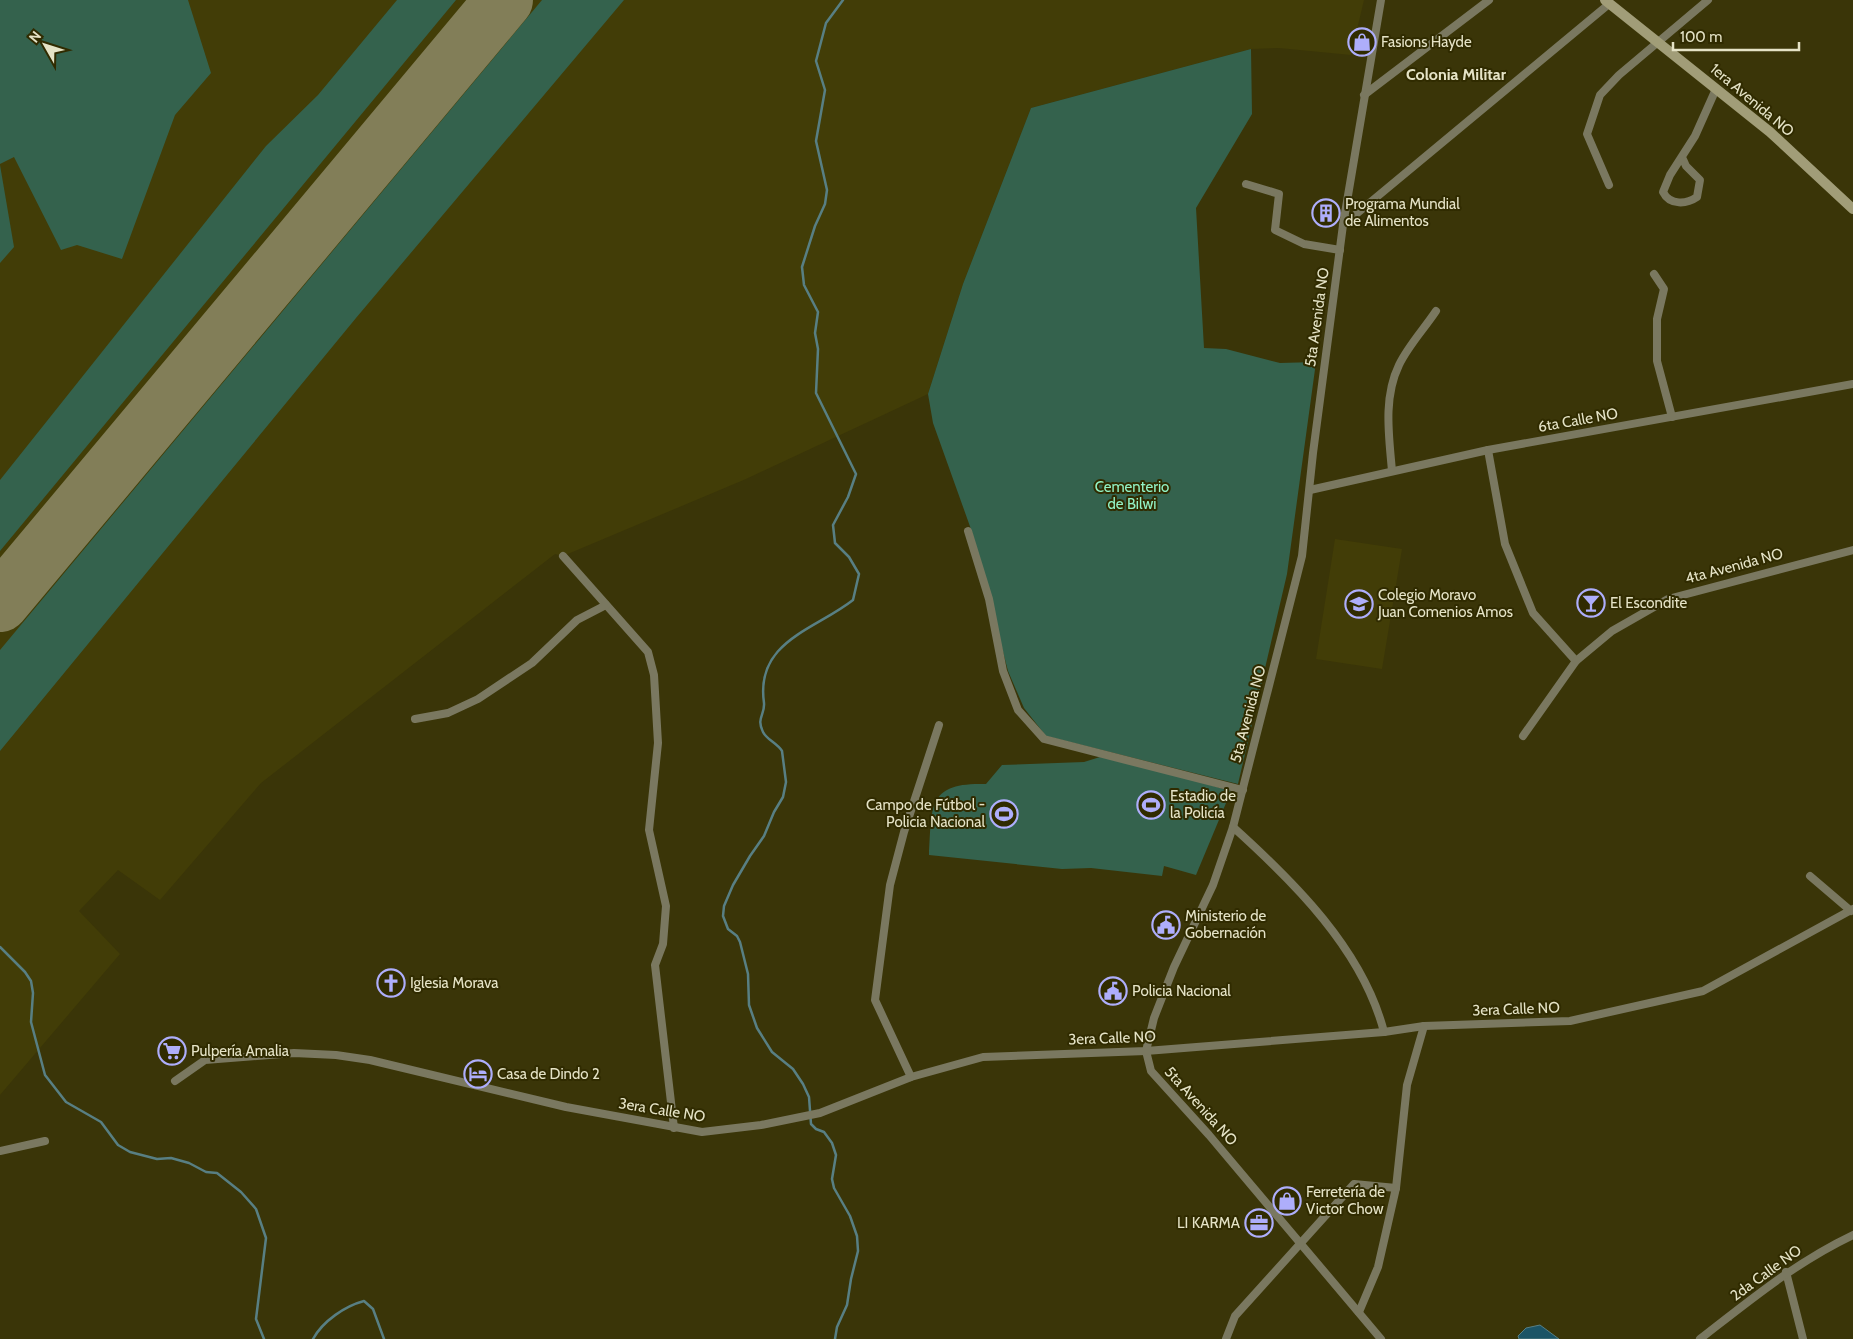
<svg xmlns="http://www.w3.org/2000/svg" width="1853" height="1339" font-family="Cabin,sans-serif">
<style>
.built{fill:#423d07}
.green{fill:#34624d}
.water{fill:#1b5466;stroke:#587f83}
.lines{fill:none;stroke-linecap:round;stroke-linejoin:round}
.stream{stroke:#587f83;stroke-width:2.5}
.runway{stroke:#827e58;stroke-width:58}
.street{stroke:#7a7860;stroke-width:8}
.secondary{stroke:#a19d78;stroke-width:10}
.labels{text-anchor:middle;stroke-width:4;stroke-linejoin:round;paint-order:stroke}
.poi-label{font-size:15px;fill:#e5e3c6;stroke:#302b00;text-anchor:start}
.street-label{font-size:15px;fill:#e5e3c6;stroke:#302b00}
.park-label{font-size:15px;fill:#92f3c6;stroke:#302b00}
.neighbourhood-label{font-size:16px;font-weight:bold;fill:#e5e3c6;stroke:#302b00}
</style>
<rect width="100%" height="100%" fill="#3a3508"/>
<g class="built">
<path d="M128 0H1364L1351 55 1279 48 1251 49 1031 108 963 284 928 394 746 479 563 556 555 554 261 783 160 900 118 870 79 911 120 954 0 1095V159Z"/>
<path d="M1335 539 1402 549 1382 669 1316 659Z"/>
</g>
<g class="green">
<path d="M0 0H188L211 73 175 115 122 259 77 245 61 250 14 157 0 164Z"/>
<path d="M397 0H456L0 551V480L266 146 318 95Z"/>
<path d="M542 0H624L356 318 0 751V650Z"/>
<path d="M1251 49 1252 114 1196 208 1204 348 1226 349 1280 363 1316 362 1287 574 1238 784 1046 736 1024 708 1008 671 972 532 933 423 928 394 963 284 1031 108Z"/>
<path d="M0 165 14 247 0 263Z"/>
<path d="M1100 757 1140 765 1231 791 1196 875 1164 866 1162 876 1091 868 1062 869 929 855C932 806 927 782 986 784L1002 765 1084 762Z"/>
</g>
<path class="water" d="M1540 1325 1559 1339H1519L1518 1336 1526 1328Z"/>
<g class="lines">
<g class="stream">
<path d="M0 947 25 972 31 981 33 993 31 1022 45 1075 66 1102 101 1122 118 1145 130 1152 157 1159 171 1158 189 1163 206 1172 217 1173 241 1192 256 1209 266 1238 256 1319 264 1339"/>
<path d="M313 1339C323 1321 345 1306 364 1301L373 1309 384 1339"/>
<path d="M835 1339 837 1327 847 1305 851 1279 858 1251 857 1236 850 1216 834 1188 832 1179 836 1155 832 1143 824 1132 816 1129 811 1124 809 1097 803 1084 793 1069 772 1052 757 1028 749 1005 748 974 740 942 737 936 728 929 723 916 724 906 733 885 750 856 764 836 774 812 783 797 786 782 782 751C777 743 767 740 763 732 756 718 765 715 764 703 755 641 815 630 853 600L859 574 849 557 835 543 833 525 848 497 856 474 816 393 818 349 815 333 818 312 804 285 802 267 815 226 825 204 827 190 816 141 825 90 816 61 826 23 843 0"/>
</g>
<path class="runway" d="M0 603 504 0"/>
<g class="street">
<path d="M1381 0 1343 225 1313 453 1302 556 1233 827 1213 885 1174 967 1154 1018 1146 1051 1151 1071 1209 1135 1381 1339"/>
<path d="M1364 95 1489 0"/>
<path d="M1682 157 1686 166 1700 180 1697 197C1687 204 1670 206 1663 192L1670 175 1695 136 1716 89"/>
<path d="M1246 184 1279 194 1275 230 1304 244 1340 250"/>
<path d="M1609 185 1587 134 1600 95 1619 75 1708 0"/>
<path d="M1343 225 1609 4"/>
<path d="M1654 274 1664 289 1657 319V361L1672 417"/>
<path d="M1488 450 1505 544 1533 613 1576 661 1612 631 1668 599 1853 550"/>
<path d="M1392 471C1389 436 1383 398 1399 365 1408 346 1424 329 1436 311"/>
<path d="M1310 490 1488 450 1853 384"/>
<path d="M968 531 989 599 1003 671 1018 710 1044 739 1243 790"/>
<path d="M563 556 648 652 654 675 658 743 649 830 666 906 663 944 655 965 674 1128"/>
<path d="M415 719 448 713 478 699 532 663 577 620 606 605"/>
<path d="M1523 736 1576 661"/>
<path d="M1233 827C1294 882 1363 950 1384 1032"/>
<path d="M1810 876 1851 911"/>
<path d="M911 1077 875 1000 890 885 904 832 939 725"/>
<path d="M175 1081 205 1060 294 1053 336 1055 370 1060 566 1107 702 1132 761 1125 820 1113 911 1077 983 1057 1146 1051 1384 1032 1424 1026 1570 1021 1703 991 1853 909"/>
<path d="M0 1151 45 1141"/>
<path d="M1786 1272 1803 1339"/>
<path d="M1359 1312 1378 1267 1396 1188 1407 1085 1424 1026"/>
<path d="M1226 1339 1235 1316 1354 1184 1396 1188"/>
<path d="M1700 1339C1749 1301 1796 1262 1853 1235"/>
</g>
<path class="secondary" d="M1605 0 1770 132 1853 209"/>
</g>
<defs>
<g id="shop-ring" transform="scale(1.4375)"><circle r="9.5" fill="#302b00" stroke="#aeaefb" stroke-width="1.5"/><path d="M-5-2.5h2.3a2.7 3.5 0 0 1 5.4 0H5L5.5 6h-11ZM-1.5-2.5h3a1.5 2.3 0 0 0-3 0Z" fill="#aeaefb"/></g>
<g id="building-ring" transform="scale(1.4375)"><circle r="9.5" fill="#302b00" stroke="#aeaefb" stroke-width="1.5"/><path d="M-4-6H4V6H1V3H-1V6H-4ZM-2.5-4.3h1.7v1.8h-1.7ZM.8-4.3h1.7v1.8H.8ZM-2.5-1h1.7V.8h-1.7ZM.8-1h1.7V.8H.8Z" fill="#aeaefb"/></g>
<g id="bar-ring" transform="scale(1.4375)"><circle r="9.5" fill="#302b00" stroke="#aeaefb" stroke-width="1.5"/><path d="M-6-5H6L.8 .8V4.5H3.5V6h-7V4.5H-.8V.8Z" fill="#aeaefb"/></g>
<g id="school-ring" transform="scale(1.4375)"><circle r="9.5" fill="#302b00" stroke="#aeaefb" stroke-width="1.5"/><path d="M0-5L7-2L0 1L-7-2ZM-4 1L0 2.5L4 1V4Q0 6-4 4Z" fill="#aeaefb"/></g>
<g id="stadium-ring" transform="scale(1.4375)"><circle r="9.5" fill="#302b00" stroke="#aeaefb" stroke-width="1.5"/><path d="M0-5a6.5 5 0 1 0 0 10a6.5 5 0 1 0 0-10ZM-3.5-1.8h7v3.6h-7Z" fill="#aeaefb"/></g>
<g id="civic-ring" transform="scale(1.4375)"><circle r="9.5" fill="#302b00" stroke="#aeaefb" stroke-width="1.5"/><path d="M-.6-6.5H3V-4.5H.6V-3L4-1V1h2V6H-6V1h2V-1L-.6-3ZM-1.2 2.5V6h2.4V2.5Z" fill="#aeaefb"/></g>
<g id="church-ring" transform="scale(1.4375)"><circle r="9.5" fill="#302b00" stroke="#aeaefb" stroke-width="1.5"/><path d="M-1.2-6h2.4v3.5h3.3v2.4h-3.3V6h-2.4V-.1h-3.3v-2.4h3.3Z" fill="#aeaefb"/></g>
<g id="supermarket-ring" transform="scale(1.4375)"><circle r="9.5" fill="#302b00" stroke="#aeaefb" stroke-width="1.5"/><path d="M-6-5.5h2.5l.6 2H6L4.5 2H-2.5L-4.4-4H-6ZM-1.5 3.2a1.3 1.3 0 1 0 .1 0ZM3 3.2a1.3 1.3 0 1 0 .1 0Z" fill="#aeaefb"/></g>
<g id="hotel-ring" transform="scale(1.4375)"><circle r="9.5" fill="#302b00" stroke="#aeaefb" stroke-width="1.5"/><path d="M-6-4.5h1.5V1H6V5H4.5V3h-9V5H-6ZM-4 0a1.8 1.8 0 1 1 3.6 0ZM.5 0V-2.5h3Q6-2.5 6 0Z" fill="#aeaefb"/></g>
<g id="office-ring" transform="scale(1.4375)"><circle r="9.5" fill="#302b00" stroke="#aeaefb" stroke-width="1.5"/><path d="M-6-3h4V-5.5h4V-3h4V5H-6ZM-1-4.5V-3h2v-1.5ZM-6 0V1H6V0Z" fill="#aeaefb"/></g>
</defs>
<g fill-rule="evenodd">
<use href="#shop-ring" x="1362" y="42"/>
<use href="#building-ring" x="1326" y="213"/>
<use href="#bar-ring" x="1591" y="603"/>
<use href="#school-ring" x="1359" y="604"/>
<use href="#stadium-ring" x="1151" y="805"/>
<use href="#stadium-ring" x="1004" y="814"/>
<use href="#civic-ring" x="1166" y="925"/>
<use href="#church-ring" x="391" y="983"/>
<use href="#civic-ring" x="1113" y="991"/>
<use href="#supermarket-ring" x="172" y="1051"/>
<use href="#hotel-ring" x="478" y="1074"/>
<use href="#shop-ring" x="1287" y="1201"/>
<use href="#office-ring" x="1259" y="1223"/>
</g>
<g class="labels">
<g class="poi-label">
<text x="1381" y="47">Fasions Hayde</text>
<text x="1345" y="209">Programa Mundial<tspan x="1345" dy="17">de Alimentos</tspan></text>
<text x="1378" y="600">Colegio Moravo<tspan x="1378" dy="17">Juan Comenios Amos</tspan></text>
<text x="1610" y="608">El Escondite</text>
<text x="1170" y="801">Estadio de<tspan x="1170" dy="17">la Policía</tspan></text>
<text x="985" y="810" text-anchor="end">Campo de Fútbol -<tspan x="985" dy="17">Policia Nacional</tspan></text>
<text x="1185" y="921">Ministerio de<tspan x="1185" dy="17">Gobernación</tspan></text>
<text x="410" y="988">Iglesia Morava</text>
<text x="1132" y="996">Policia Nacional</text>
<text x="191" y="1056">Pulpería Amalia</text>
<text x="497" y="1079">Casa de Dindo 2</text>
<text x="1306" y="1197">Ferretería de<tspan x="1306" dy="17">Victor Chow</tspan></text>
<text x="1240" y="1228" text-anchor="end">LI KARMA</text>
</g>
<g class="street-label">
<text transform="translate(1752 100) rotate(40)" y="5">1era Avenida NO</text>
<text transform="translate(1317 317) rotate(-82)" y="5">5ta Avenida NO</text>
<text transform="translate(1578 420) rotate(-10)" y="5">6ta Calle NO</text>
<text transform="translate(1734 566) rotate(-15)" y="5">4ta Avenida NO</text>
<text transform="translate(1248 714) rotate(-75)" y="5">5ta Avenida NO</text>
<text transform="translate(1516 1009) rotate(-2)" y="5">3era Calle NO</text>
<text transform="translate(1112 1038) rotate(-2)" y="5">3era Calle NO</text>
<text transform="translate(1201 1106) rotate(48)" y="5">5ta Avenida NO</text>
<text transform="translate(662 1110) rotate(9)" y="5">3era Calle NO</text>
<text transform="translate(1766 1273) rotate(-36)" y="5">2da Calle NO</text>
</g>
<g class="park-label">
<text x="1132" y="492">Cementerio<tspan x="1132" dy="17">de Bilwi</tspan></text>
</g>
<g class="neighbourhood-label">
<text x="1456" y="80">Colonia Militar</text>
</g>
</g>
<g transform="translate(45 45) rotate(309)" stroke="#302b00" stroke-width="4" paint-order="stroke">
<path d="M0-4L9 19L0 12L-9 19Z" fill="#e5e3c6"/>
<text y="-8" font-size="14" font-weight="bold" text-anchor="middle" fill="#e5e3c6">N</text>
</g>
<path d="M1673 42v8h126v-8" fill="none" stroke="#e5e3c6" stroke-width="2.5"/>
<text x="1680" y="42" font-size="15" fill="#e5e3c6" stroke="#302b00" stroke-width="4" paint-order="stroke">100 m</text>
</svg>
